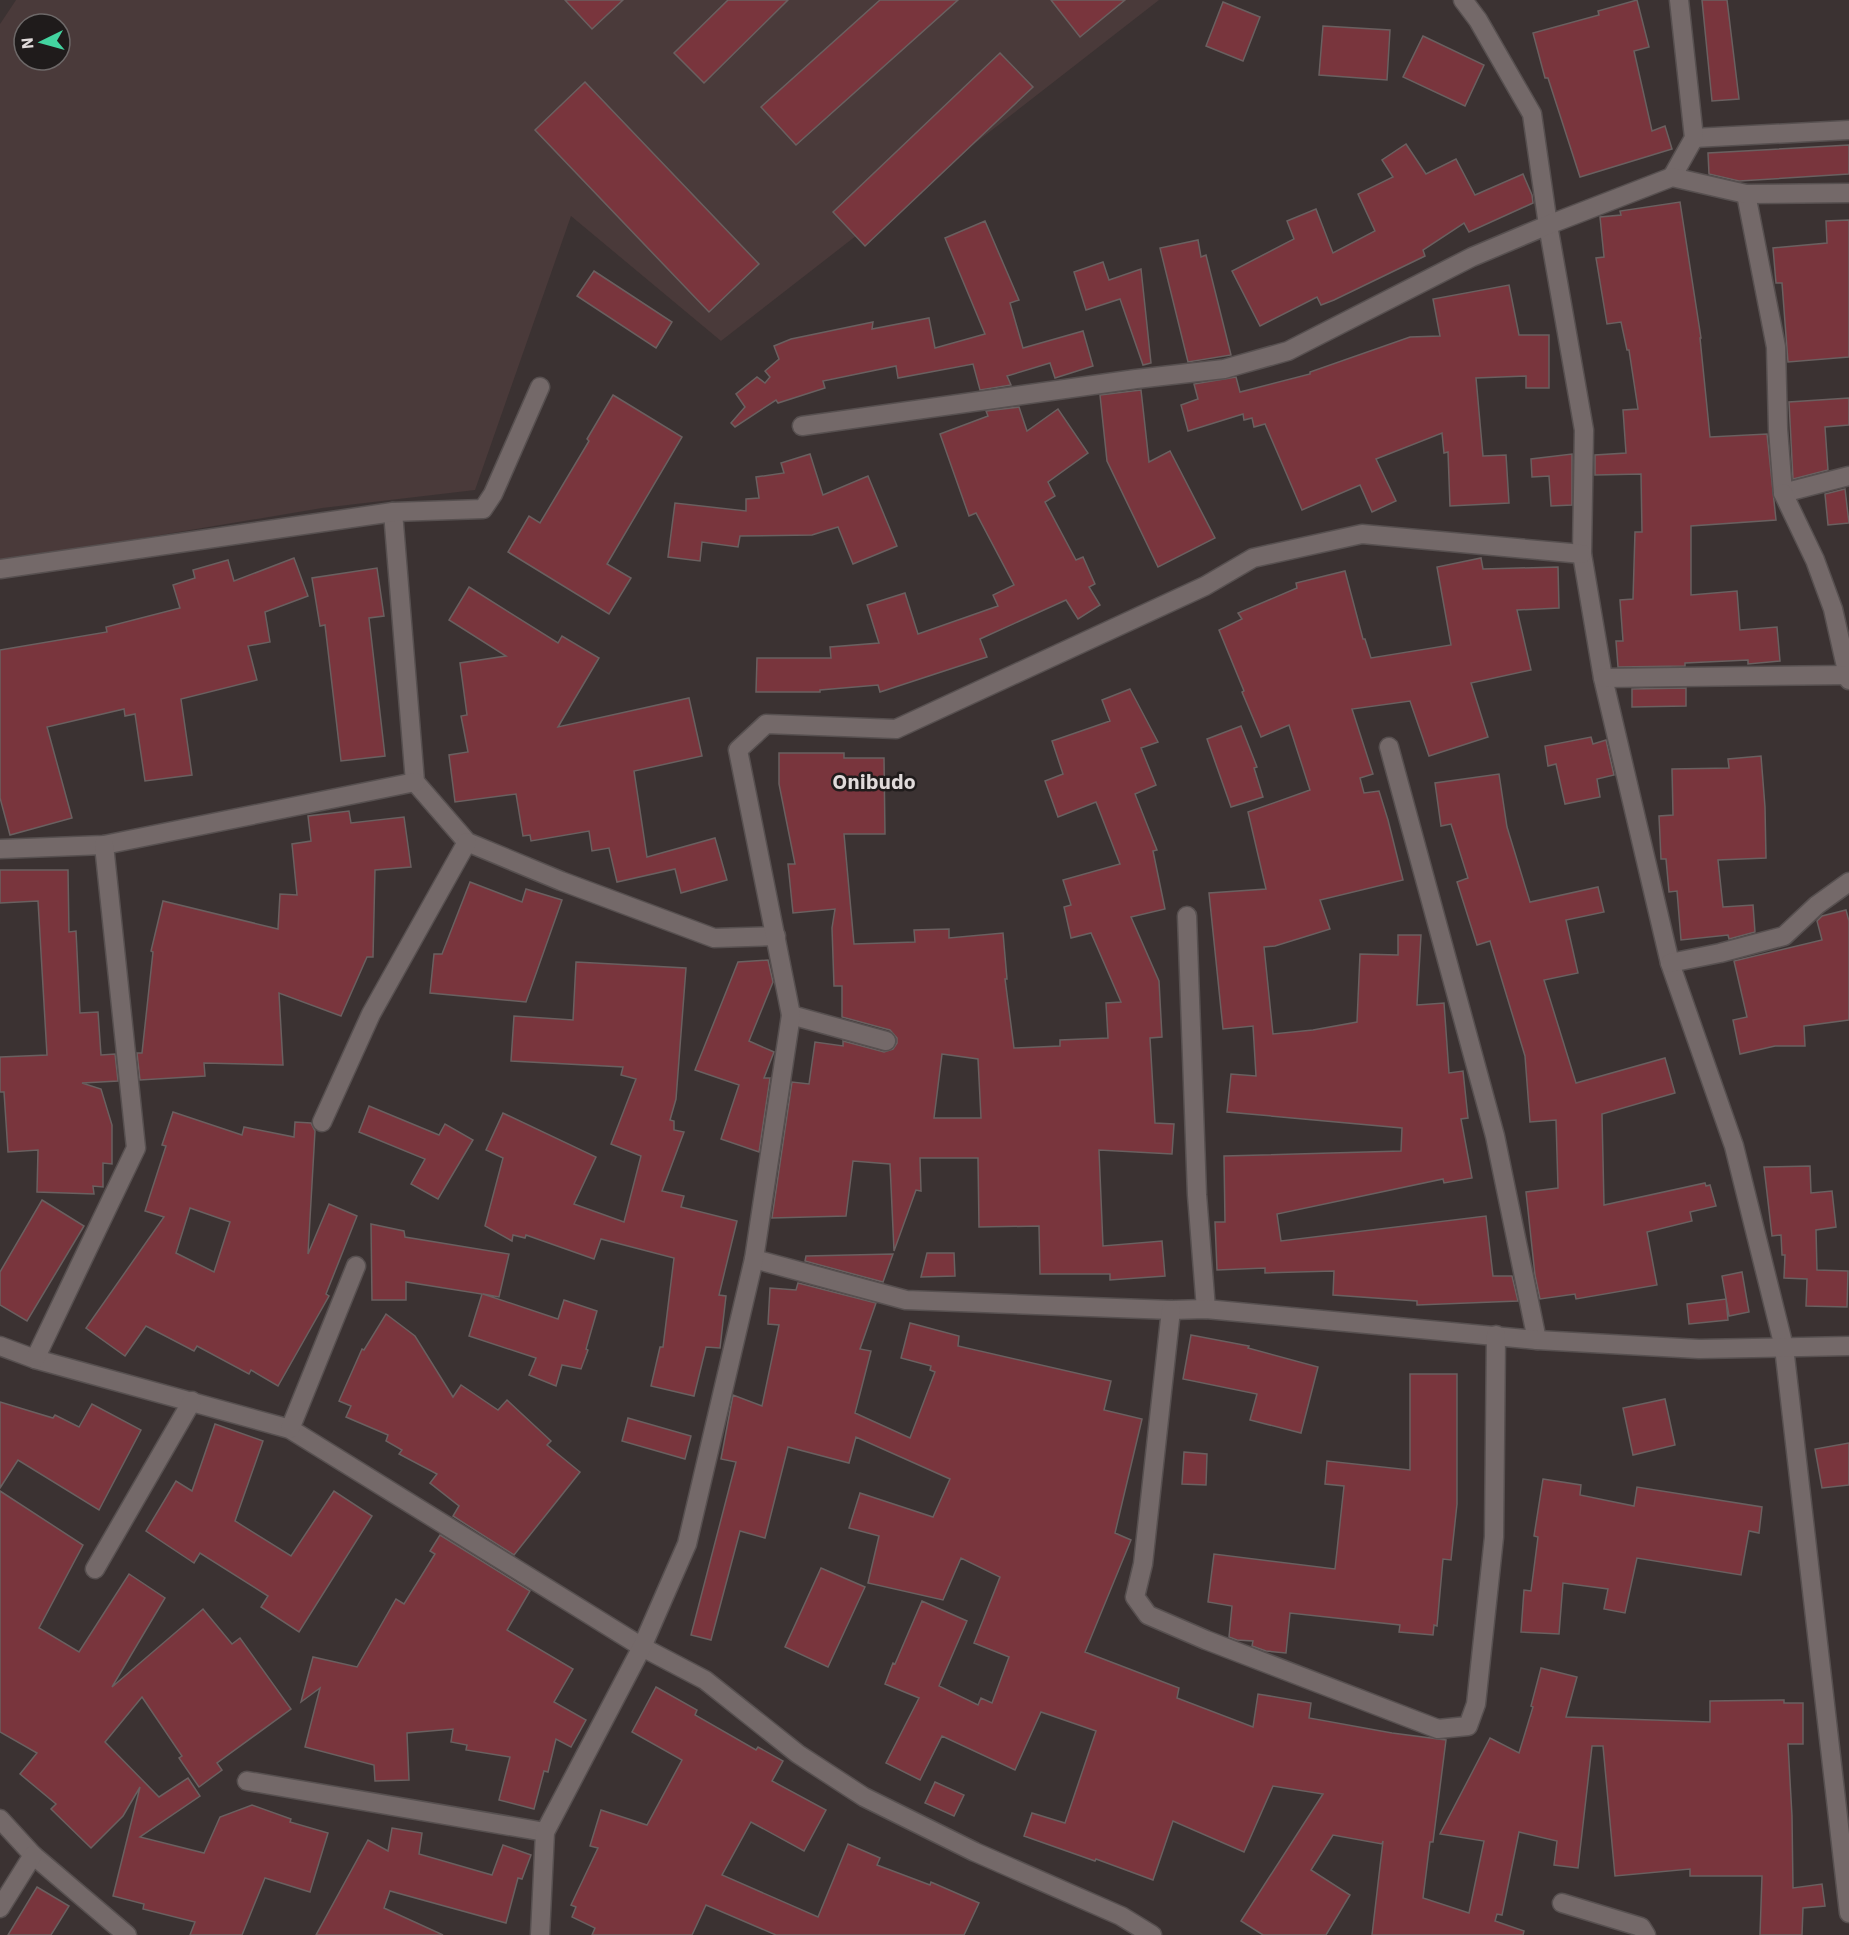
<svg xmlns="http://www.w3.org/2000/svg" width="1849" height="1935" font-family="'IBM Plex Sans',sans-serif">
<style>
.built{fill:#4a3a3a;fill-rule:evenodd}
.building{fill:#79353d;stroke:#6a6060;stroke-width:1.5;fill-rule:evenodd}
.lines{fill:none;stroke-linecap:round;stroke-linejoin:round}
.minor-casing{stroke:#575050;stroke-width:21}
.minor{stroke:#746969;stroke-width:18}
.labels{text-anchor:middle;stroke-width:5;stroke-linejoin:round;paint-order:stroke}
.quarter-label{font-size:21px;font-weight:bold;fill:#e1dbdb;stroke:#1f1b1b}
</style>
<rect width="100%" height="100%" fill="#3b3232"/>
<path class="built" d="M16 0H1159L721 341 571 216 475 490 322 508 0 562V24ZM24 24H60V60H24Z"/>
<g class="building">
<path d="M565 0H623L592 29Z"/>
<path d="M728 0H788L704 83 674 53Z"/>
<path d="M880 0H958L796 145 761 107Z"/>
<path d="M1051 0H1125L1080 37Z"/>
<path d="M1637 0 1649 47 1634 51 1652 131 1665 126 1672 149 1580 177 1548 78H1545L1533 33 1599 15 1598 11Z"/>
<path d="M1702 0H1727L1739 99 1712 101Z"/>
<path d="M1223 2 1260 17 1243 61 1206 46Z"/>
<path d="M1323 26 1390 30 1387 80 1319 75Z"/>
<path d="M1423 36 1484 65 1465 106 1403 77Z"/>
<path d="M1000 53 1033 87 865 246 833 212Z"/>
<path d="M585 82 759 264 709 312 535 130Z"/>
<path d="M1406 144 1426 174 1456 159 1475 195 1523 174 1532 195 1533 203 1469 232 1464 223 1423 250 1425 256 1334 300 1321 305 1317 297 1260 326 1232 271 1294 239 1287 221 1316 209 1333 253 1375 231 1358 194 1393 177 1382 160Z"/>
<path d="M1849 145V174L1739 181 1709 174 1708 153Z"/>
<path d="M1680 202 1701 338H1700L1710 437 1767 434 1776 520 1691 526V595L1737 591 1740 630 1777 627 1780 661 1748 664V660L1685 663V666L1618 667 1616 641H1623L1620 600 1633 599 1635 532H1642L1641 474 1595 475V455L1626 453 1623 410 1638 409 1629 350H1627L1621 322 1607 324 1596 258 1604 257 1600 217 1621 215 1620 211Z"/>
<path d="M1849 220V357L1788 362 1782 283H1776L1773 248 1827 243 1826 221Z"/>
<path d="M985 221 1019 300 1010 303 1023 348 1083 331 1093 366 1055 378 1050 363 1007 376 1011 385 980 390 973 364 898 378 896 366 823 381 825 388 778 403 776 400 735 427 731 423 745 407 736 394 757 377 765 383 770 377 765 371 779 359 774 346 791 339 873 322 872 329 929 318 935 348 985 334 945 238Z"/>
<path d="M1198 240 1201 257 1206 255 1231 355 1188 362 1160 248Z"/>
<path d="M1103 262 1109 280 1141 269 1151 363 1143 365 1120 299 1086 310 1074 272Z"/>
<path d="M594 271 672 322 656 348 577 296Z"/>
<path d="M1509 285 1519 335H1549V388H1526V376L1476 378 1483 456 1506 455 1509 503 1450 506 1448 452 1444 453 1442 433 1376 459 1396 501 1372 512 1360 485 1302 510 1265 424 1254 427 1252 418 1244 420 1243 414 1188 431 1181 405 1198 399 1194 384 1236 377 1240 392 1310 374V372L1410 337 1440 336 1433 299Z"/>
<path d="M1141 390 1149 462 1170 451 1215 538 1158 567 1107 461 1100 395Z"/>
<path d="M613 395 682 437 607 564 631 578 609 614 508 552 529 516 540 523 589 441 587 439Z"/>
<path d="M1849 398V425L1825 427 1828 470 1793 479 1789 402Z"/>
<path d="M1019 407 1027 431 1058 409 1088 453 1048 482 1055 496 1045 502 1076 560 1083 557 1095 584 1089 587 1100 605 1078 619 1066 600 980 639 987 657 880 692 878 685 820 690V692H756L757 658H831L830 647 879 643 867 605 905 593 918 634 998 606 993 595 1014 585 976 513 969 516 940 434 988 416 986 411Z"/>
<path d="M810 454 823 495 868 476 897 546 853 564 838 527 812 535 740 536 738 547 702 542 700 561 668 557 675 503 746 511V499L759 498 756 477 784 473 781 463Z"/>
<path d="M1572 454V505L1551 506 1549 476 1532 477 1531 459Z"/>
<path d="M1845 489 1849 523 1828 525 1825 494Z"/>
<path d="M294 558 308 596 265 612 270 642 248 646 257 680 181 699 192 775 145 781 135 714 125 716 124 709 47 727 72 818 10 835 0 798V650L107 632 106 627 180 608 173 585 195 578 193 570 228 560 234 581Z"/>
<path d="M1481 558 1483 569 1558 567 1559 608 1517 610 1531 670 1471 683 1488 737 1429 756 1410 701 1352 709 1373 774 1360 778 1364 793 1379 791 1388 820 1403 880 1320 900 1330 929 1275 946 1264 947 1273 1034 1313 1030 1357 1022 1360 954 1398 955V935H1421L1417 1005 1444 1003 1449 1073 1463 1071 1468 1118 1461 1119 1472 1178 1444 1183 1443 1179 1277 1214 1281 1241 1486 1216 1493 1276H1512L1518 1301 1417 1305V1301L1333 1295 1334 1271 1265 1273V1268L1217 1270 1215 1222H1225L1224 1156 1401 1151 1402 1128 1227 1112 1231 1074 1256 1076 1253 1026 1223 1029 1209 893 1266 889 1248 812 1310 790 1289 725 1261 737 1242 692 1244 691 1219 630 1242 619 1238 613 1297 588 1296 583 1345 571 1363 639H1365L1371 658 1451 645 1437 567Z"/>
<path d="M377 568 384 616 369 618 385 756 341 761 325 625 320 626 312 578Z"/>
<path d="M469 587 558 643 562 636 599 658 558 727 689 698 702 756 634 771 647 857 715 838 727 880 681 893 675 869 617 882 609 848 592 851 589 831 531 841 530 835 523 836 516 794 455 802 449 755 468 752 461 716 467 715 460 663 506 656 449 620Z"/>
<path d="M1686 688V706L1632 707V689Z"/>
<path d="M1130 689 1158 742 1141 748 1156 785 1135 794 1157 850 1153 851 1165 909 1131 917 1159 981 1162 1037 1150 1038 1155 1123 1174 1124 1172 1154 1099 1150 1103 1246 1162 1241 1165 1276 1110 1280V1274H1040L1039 1226 979 1227 978 1158H920L921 1191 916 1190 894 1251 890 1164 853 1161 846 1216 772 1218 792 1082 809 1084 815 1042 843 1046V1041L884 1052 893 1049 897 1043V1038L890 1030 842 1017V986H834L832 928 835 909 793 913 788 864H795L779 784V753H844V758H884L885 834H844L854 944 915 942 914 930 949 929V938L1003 933 1007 979H1005L1014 1048 1060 1046V1040L1108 1038 1106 1003 1121 1002 1091 933 1071 938 1064 907 1071 905 1063 880 1120 864 1096 802 1058 817 1045 781 1063 774 1052 741 1110 721 1102 700ZM942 1054 978 1059 981 1118H934Z"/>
<path d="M1241 726 1257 767 1254 768 1263 797 1231 807 1207 739Z"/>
<path d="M1591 737 1593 744 1606 740 1614 775 1597 779 1600 797 1565 804 1556 764 1548 766 1545 746Z"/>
<path d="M1761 756 1765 807 1766 858 1718 860 1723 907 1753 905 1755 932 1729 939 1728 935 1681 940 1677 891 1669 892 1666 859H1661L1659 816 1673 815 1672 769 1729 768 1728 759Z"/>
<path d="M1499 774 1507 827 1530 902 1598 887 1604 912 1566 920 1578 973 1544 980 1576 1083 1665 1058 1675 1093 1602 1114 1604 1205 1705 1183 1706 1186 1710 1185 1716 1206 1690 1212 1692 1221 1647 1232 1657 1285 1576 1299 1575 1294 1540 1299 1535 1275 1526 1192 1558 1188 1556 1120 1530 1122 1525 1056 1490 941 1477 945 1457 882 1468 878 1451 824 1441 826 1435 783Z"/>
<path d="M349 811 351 823 404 817 411 867 375 870 373 957H367L341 1016 279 993 283 1065 204 1063 205 1076 140 1080 137 1053H142L153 952 151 951 163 901 278 929 280 894 297 895 292 844 311 841 308 816Z"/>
<path d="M0 870H68L69 932 76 931 80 1013 98 1012 101 1055 115 1054 118 1081 82 1083 101 1089 112 1125V1164L103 1163V1187L93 1186 94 1194 37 1192 38 1150 8 1152 4 1092H0V1057L47 1055 38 901 0 903Z"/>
<path d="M470 882 522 902 526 889 562 900 526 1002 430 993 434 954H442Z"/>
<path d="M1846 910 1849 921V1020L1804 1026 1805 1046H1775L1740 1054 1733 1020 1747 1017 1734 961 1822 940 1817 921 1822 916Z"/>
<path d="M768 960 773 982 749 1041 774 1052 764 1078H770L759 1152 721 1139 739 1085 695 1070 738 962Z"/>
<path d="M576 962 686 968 676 1099 670 1120 674 1121V1130L684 1132 662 1191 684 1196 681 1207 737 1221 719 1295 726 1296 720 1348 706 1347 694 1396 651 1386 660 1347H663L674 1258 601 1239 594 1259 526 1235 525 1238 513 1235 512 1241 485 1226 503 1158 486 1150 503 1113 596 1157 574 1204 624 1222 641 1156 611 1144 636 1079 621 1075 623 1067 511 1061 514 1016 573 1020Z"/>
<path d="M369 1106 439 1135 445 1124 473 1140 438 1199 411 1184 425 1159 359 1132Z"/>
<path d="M173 1112 242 1135 244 1127 294 1137 295 1122 311 1123 315 1131 308 1254 329 1204 357 1216 326 1294 329 1296 278 1386 251 1370 249 1374 197 1346 194 1351 146 1326 125 1356 86 1328 164 1217 145 1211 166 1146 162 1145ZM190 1208 230 1222 214 1272 176 1253Z"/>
<path d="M1810 1166 1811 1193 1832 1191 1836 1227 1816 1230 1817 1270 1848 1271 1847 1307 1806 1306 1807 1279 1784 1278 1785 1255H1782L1781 1235 1772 1236 1764 1167Z"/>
<path d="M42 1200 84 1226 27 1321 0 1305V1272Z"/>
<path d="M371 1224 404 1231 405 1237 509 1254 499 1297 483 1294 558 1319 564 1300 597 1311 586 1349 588 1350 581 1369 562 1365 556 1386 529 1375 536 1358 469 1336 482 1294 406 1282V1300H372Z"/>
<path d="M927 1253H954L955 1276 921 1277Z"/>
<path d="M893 1254 883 1282 805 1261 806 1256Z"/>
<path d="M1742 1272 1749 1312 1729 1316 1722 1276Z"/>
<path d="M798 1283 876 1303 860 1349 871 1351 855 1413 910 1438 935 1372 930 1370 931 1366 901 1358 910 1323 959 1336 958 1346 1111 1381 1104 1410 1142 1419 1115 1533 1131 1540 1085 1652 1179 1688 1177 1698 1253 1727 1258 1694 1311 1703 1309 1718 1392 1733 1446 1740 1433 1842H1430L1423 1898 1469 1913 1484 1841 1440 1834 1490 1738 1519 1753 1533 1707 1531 1706 1541 1668 1577 1677 1566 1717 1710 1722V1701L1784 1700V1703H1803V1744H1788L1792 1816 1793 1888 1822 1884 1825 1906 1803 1908 1802 1935H1760L1762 1876H1690V1869L1615 1876 1603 1746H1592L1578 1868 1554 1865 1557 1841 1519 1832 1502 1915 1497 1914 1495 1921 1524 1931 1523 1935H1372L1383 1841 1382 1844 1333 1835 1311 1870 1350 1895 1326 1935H1263L1241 1921 1323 1794 1273 1786 1244 1852 1173 1821 1153 1880 1096 1859 1095 1861 1024 1836 1032 1813 1065 1823 1096 1731 1041 1712 1015 1770 942 1736 920 1780 886 1763 919 1698 885 1684 893 1663 895 1664 922 1601 967 1621 939 1686 978 1705 981 1698 992 1703 1009 1657 974 1643 1000 1577 961 1558 943 1600 868 1583 879 1536 849 1528 860 1493 933 1517 950 1479 856 1437 849 1463 788 1447 765 1538 740 1531 711 1640 691 1635 736 1462 721 1459 733 1395 762 1406 779 1325 768 1324 770 1288 796 1290Z"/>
<path d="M1726 1299 1728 1320 1689 1324 1687 1304Z"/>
<path d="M386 1314 415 1336 453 1397 461 1385 498 1410 507 1400 551 1441 547 1445 580 1472 514 1555 453 1516 459 1506 430 1483 437 1474 399 1454 402 1450 386 1441 388 1435 346 1417 351 1406 339 1401 362 1349 364 1350Z"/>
<path d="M1191 1335 1249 1346 1248 1348 1318 1367 1301 1433 1250 1420 1257 1394 1183 1379Z"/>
<path d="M1410 1374H1457V1504L1451 1560 1443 1559 1437 1626 1434 1625 1433 1635 1399 1632 1400 1625 1290 1613 1286 1653 1266 1651 1252 1646 1253 1641 1237 1640 1229 1637 1232 1606 1208 1602 1214 1554 1335 1569 1344 1486 1325 1484 1327 1461 1410 1470Z"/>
<path d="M1665 1399 1675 1445 1633 1455 1623 1408Z"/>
<path d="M0 1402 53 1418 55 1415 79 1427 92 1404 141 1430 99 1510 18 1460 0 1488Z"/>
<path d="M628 1418 691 1436 685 1459 622 1441Z"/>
<path d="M215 1424 263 1441 235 1521 291 1556 334 1491 372 1516 299 1632 261 1607 268 1596 200 1553 194 1563 146 1531 176 1481 192 1491Z"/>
<path d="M1849 1443V1485L1822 1488 1815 1449Z"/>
<path d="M1184 1452 1207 1454 1206 1485 1182 1484Z"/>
<path d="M1543 1479 1581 1485 1580 1495 1634 1506 1637 1487 1762 1507 1759 1533 1749 1531 1741 1575 1637 1558 1625 1613 1604 1609 1608 1589 1563 1583 1559 1634 1521 1632 1524 1590 1531 1591 1538 1537 1534 1536Z"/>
<path d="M0 1491 83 1545 39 1628 79 1652 129 1574 165 1598 112 1687 203 1609 232 1644 240 1638 291 1709 217 1763 222 1770 199 1787 179 1758 182 1756 142 1697 105 1742 159 1797 188 1778 200 1796 140 1837 204 1853 220 1817 252 1805 291 1819 290 1822 328 1833 310 1892 265 1878 242 1935H190L195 1922 143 1909 144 1904 113 1896 140 1787 123 1816 91 1848 51 1809 56 1804 20 1774 37 1753 0 1732Z"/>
<path d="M440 1535 530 1591 507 1630 573 1669 554 1702 586 1720 571 1747 556 1739 548 1772 544 1771 534 1809 499 1800 510 1757 466 1750 467 1745 451 1742 453 1729 407 1733 409 1780 375 1781 374 1765 305 1747 320 1688 301 1702 313 1657 357 1667 396 1599 404 1604 435 1554 430 1551Z"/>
<path d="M821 1568 865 1587 828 1667 785 1647Z"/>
<path d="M656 1687 697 1710 695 1715 756 1750 758 1747 783 1761 772 1781 826 1810 804 1851 751 1822 722 1875 818 1917 848 1844 880 1858 877 1865 930 1885 931 1882 979 1903 964 1935H776L706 1905 692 1935H592L595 1928 572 1917 576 1907 571 1905 598 1848 590 1846 601 1810 647 1825 682 1760 632 1732Z"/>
<path d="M935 1782 964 1795 954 1816 925 1803Z"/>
<path d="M392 1828 422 1833 419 1854 492 1875 503 1845 531 1855 522 1879 518 1878 506 1923 390 1891 384 1908 443 1935H316L368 1840 388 1851Z"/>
<path d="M37 1887 69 1906 51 1935H8Z"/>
</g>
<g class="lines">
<g class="minor-casing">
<g id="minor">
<path d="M1463 0 1478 20 1532 114 1548 225 1584 430 1582 554 1603 678 1670 963 1734 1146 1784 1347 1849 1913"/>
<path d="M1694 138 1849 130"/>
<path d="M1672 177 1694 138 1679 0"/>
<path d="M1746 194 1776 347 1778 429 1783 493 1849 476"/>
<path d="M802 426 1136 379 1224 369 1288 351 1472 257 1548 225 1672 177 1746 194 1849 193"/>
<path d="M1783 493 1815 560 1833 609 1849 680"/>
<path d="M393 512 415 782 467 842 561 881 714 938 776 936"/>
<path d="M0 569 393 512 483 509 493 494 540 387"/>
<path d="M1603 678 1849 675"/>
<path d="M1389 747 1495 1136 1537 1340"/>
<path d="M0 849 104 845 415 782"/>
<path d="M1187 916 1197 1195 1206 1309"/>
<path d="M1670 963 1720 953 1784 936 1817 905 1849 882"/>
<path d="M791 1015 886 1041"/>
<path d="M322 1122 371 1014 467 842"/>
<path d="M754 1259 906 1300 1171 1310 1206 1309 1537 1340 1699 1349 1849 1346"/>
<path d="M1171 1310 1143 1564 1135 1597 1148 1615 1206 1640 1438 1729 1468 1726 1476 1704 1494 1537 1496 1335"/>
<path d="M0 1346 35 1359 290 1429 642 1647 705 1680 798 1754 864 1797 975 1852 1121 1916 1152 1935"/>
<path d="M35 1359 136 1148 104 845"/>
<path d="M290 1429 356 1266"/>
<path d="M95 1569 192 1401"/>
<path d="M247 1781 545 1832"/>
<path d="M0 1819 33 1855 127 1935"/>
<path d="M1562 1903 1641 1927 1646 1935"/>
<path d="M0 1908 33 1855"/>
<path d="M540 1935 545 1832 642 1647 687 1544 754 1259 791 1015 738 750 766 724 896 729 1205 586 1253 558 1362 534 1582 554"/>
</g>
</g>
<use href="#minor" class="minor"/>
</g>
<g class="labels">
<g class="quarter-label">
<text x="874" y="789">Onibudo</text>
</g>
</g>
<g transform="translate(42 42) rotate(265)"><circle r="28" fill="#1f1b1b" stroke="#6d6868" stroke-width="1.5"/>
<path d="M0-4.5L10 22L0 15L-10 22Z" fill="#43d4a0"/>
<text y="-9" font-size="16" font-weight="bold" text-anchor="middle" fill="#e1dbdb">N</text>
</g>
</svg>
